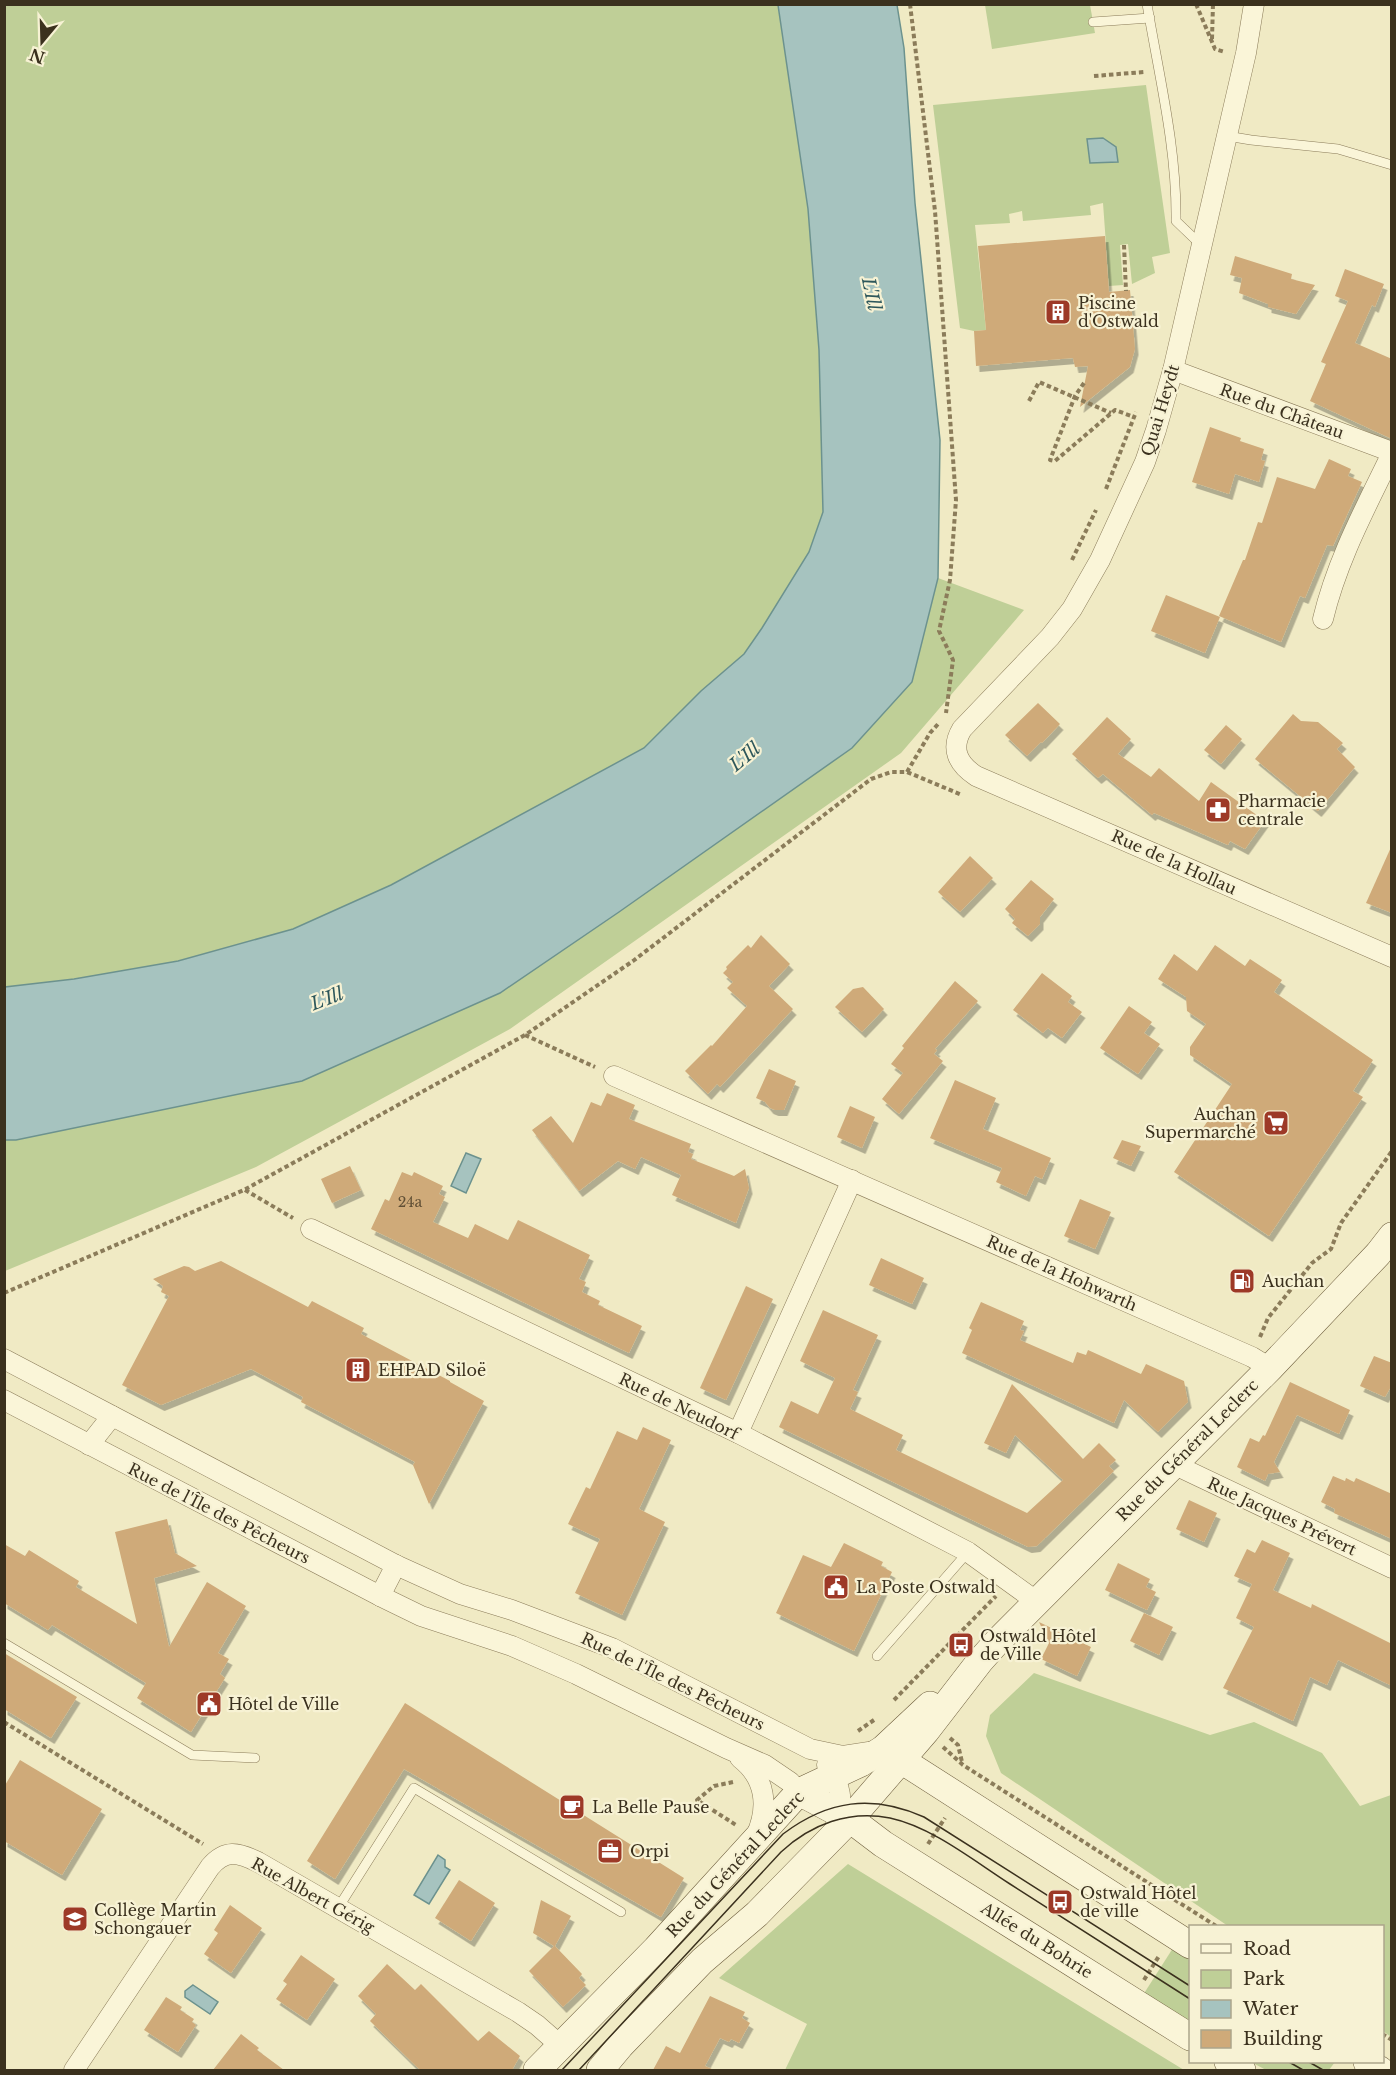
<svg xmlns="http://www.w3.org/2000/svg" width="1396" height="2075" font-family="'Libre Baskerville',serif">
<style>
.green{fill:#bfcf97}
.water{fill:#a6c3bf;stroke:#6c928e;stroke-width:1.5}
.building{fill:#cfaa79;filter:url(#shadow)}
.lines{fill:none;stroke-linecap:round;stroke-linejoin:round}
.service-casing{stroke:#8b7c5a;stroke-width:10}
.minor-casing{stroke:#8b7c5a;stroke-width:21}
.secondary-casing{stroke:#6d5d3d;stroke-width:28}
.path{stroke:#8b7c5a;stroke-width:4;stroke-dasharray:4.5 3;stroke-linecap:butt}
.service{stroke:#faf5d8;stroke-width:9}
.minor{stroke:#faf5d8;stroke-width:20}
.secondary{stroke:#faf5d8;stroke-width:27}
.tram{stroke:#3b311e;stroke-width:1.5}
.labels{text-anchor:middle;stroke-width:4.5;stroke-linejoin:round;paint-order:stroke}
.number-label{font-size:14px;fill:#604f35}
.poi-label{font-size:16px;fill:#3b311e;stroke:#f7f2d4;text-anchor:start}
.street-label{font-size:16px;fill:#3b311e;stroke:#f7f2d4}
.water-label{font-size:18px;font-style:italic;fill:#2d575b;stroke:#f7f2d4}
</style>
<defs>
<filter id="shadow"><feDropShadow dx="3.5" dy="6" stdDeviation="0" flood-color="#0004"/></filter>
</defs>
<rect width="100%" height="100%" fill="#f0eac4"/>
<g class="green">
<path d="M4 5H778L808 209 819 350 823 512 809 552 762 628 744 654 701 691 644 748 391 885 293 929 178 961 74 979 5 987Z"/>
<path d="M985 5H1090L1095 33 992 49Z"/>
<path d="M1146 85 1170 253 1152 257 1155 273 1132 284 1128 244 1120 245 1123 285 1109 286 1103 203 1090 206 1091 215 1023 221 1022 211 1009 214 1010 223 975 225 986 330 974 331 960 328 933 105Z"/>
<path d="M938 578 1024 610 901 753 510 1029 256 1167 5 1271 4 1140H16L500 993 619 912 852 748 912 682Z"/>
<path d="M1034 1673 1210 1735 1254 1722 1322 1753 1360 1806 1391 1795V2037L1383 2031 1382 1926H1228L1001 1773 986 1736 990 1715Z"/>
<path d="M848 1864 1184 2070H785L807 2024 719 1978Z"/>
<path d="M1173 1948 1190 1960V2024L1143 1995Z"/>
<path d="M1251 2062H1335L1329 2070H1266Z"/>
</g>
<g class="water">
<path d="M778 5H897L904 48 915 203 940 440 938 578 912 682 852 748 619 912 500 993 302 1081 16 1140H5V987L74 979 178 961 293 929 391 885 644 748 701 691 744 654 762 628 809 552 823 512 819 350 808 209Z"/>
<path d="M1103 138 1116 147 1118 162 1090 163 1087 139Z"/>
<path d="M466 1153 481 1159 466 1193 451 1186Z"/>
<path d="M438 1855 445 1860V1867L450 1870 429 1904 414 1895Z"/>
<path d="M193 1985 218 2002 210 2014 185 1997V1991Z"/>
</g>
<g class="building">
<path d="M1105 236 1109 292 1130 290 1135 349 1130 367 1080 407 1088 366 1075 367 1073 358 976 366 974 331 986 330 978 246Z"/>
<path d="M1235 256 1292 274 1291 279 1315 285 1296 314 1268 307V304L1239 293 1242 278 1230 275Z"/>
<path d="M1345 269 1384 284 1375 307 1372 305 1355 343 1392 359V439L1310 401 1326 364 1321 362 1348 301 1335 296Z"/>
<path d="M1210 427 1241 438 1240 441 1264 449 1261 460 1265 461 1259 482 1235 474 1229 494 1192 482Z"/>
<path d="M1329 459 1351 469 1348 476 1362 482 1333 546 1327 545 1305 598 1300 596 1281 642 1219 616 1243 560H1245L1258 522 1262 523 1277 477 1315 489Z"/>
<path d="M1166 595 1220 617 1205 653 1151 631Z"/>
<path d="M1038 703 1060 724 1042 743 1041 742 1027 756 1005 735Z"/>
<path d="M1293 714 1301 721 1318 722 1343 743 1337 749 1355 767 1318 811 1255 759Z"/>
<path d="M1107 717 1131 739 1118 754 1151 777 1159 768 1199 801 1211 782 1265 821 1245 849 1230 841 1228 845 1154 813 1152 815 1103 774 1098 778 1072 754Z"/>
<path d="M1226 725 1242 739 1221 764 1204 750Z"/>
<path d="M1392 845V913L1366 903Z"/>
<path d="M970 856 993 878 960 912 938 892Z"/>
<path d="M1031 880 1054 899 1040 917V924L1028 936 1012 923 1015 919 1005 909Z"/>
<path d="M761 935 790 964 769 986 793 1009 720 1087 717 1084 708 1094 685 1071 711 1045 712 1046 747 1006 727 988 733 982 723 973 727 969 726 967 748 945 751 948Z"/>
<path d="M1215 945 1245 966 1250 959 1282 980 1274 992 1373 1060 1353 1091 1363 1097 1269 1236 1174 1172 1232 1084 1190 1055V1047L1206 1024 1187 1011 1186 997 1158 979 1174 954 1197 971Z"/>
<path d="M1042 973 1072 996 1068 1002 1082 1012 1062 1038 1048 1028 1043 1033 1013 1010Z"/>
<path d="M955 981 978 1001 935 1049 937 1050 934 1054 943 1061 899 1114 882 1099 903 1073 891 1064 904 1048 902 1046Z"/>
<path d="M863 987 884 1009 862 1032 835 1007 853 989Z"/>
<path d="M1129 1006 1152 1022 1144 1033 1160 1044 1138 1074 1100 1048Z"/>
<path d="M769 1069 796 1081 784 1110H775L770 1108 765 1102 756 1098Z"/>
<path d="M955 1080 996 1098 983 1129 1051 1158 1042 1179 1035 1176 1026 1196 996 1182 1002 1168 930 1138Z"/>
<path d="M607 1093 635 1105 629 1119 691 1144 688 1152 693 1154 691 1159 734 1176 745 1169 749 1188 736 1223 672 1195 681 1175 641 1157 635 1169 618 1161 579 1191 532 1130 551 1116 573 1143 591 1102 601 1106Z"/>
<path d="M850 1106 875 1117 862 1148 837 1137Z"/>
<path d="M1122 1140 1141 1146 1131 1166 1113 1158Z"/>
<path d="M350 1166 361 1190 332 1203 321 1179Z"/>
<path d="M402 1172 412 1176 414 1172 443 1186 439 1194 445 1197 433 1222 468 1238 475 1224 508 1240 518 1220 590 1255 579 1279 586 1282 582 1292 600 1301 598 1305 642 1326 629 1353 371 1229 385 1199 389 1201Z"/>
<path d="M1080 1199 1111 1212 1095 1249 1064 1236Z"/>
<path d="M881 1258 924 1278 912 1304 869 1285Z"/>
<path d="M221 1261 308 1307 312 1301 364 1328 361 1334 450 1381V1382L484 1401 429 1504 413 1465 415 1462 301 1402 303 1397 251 1369 161 1405 122 1385 169 1296 161 1292 163 1286 153 1279 184 1266 189 1267 195 1271Z"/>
<path d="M746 1286 773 1299 726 1400 700 1388Z"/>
<path d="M981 1302 1024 1321 1020 1330 1024 1331 1020 1340 1073 1363 1077 1352 1086 1355 1088 1350 1141 1374 1146 1364 1184 1381 1188 1402 1158 1432 1124 1400 1114 1423 962 1353 972 1330 969 1328Z"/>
<path d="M823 1310 878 1335 853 1390 858 1392 850 1409 903 1435 896 1450 1027 1513 1063 1480 1015 1435 1006 1453 984 1443 1012 1384 1083 1459 1099 1443 1116 1460 1109 1466 1114 1471 1037 1546 1028 1547 785 1430 779 1427 791 1401 818 1414 835 1378 800 1361Z"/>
<path d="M1374 1356 1392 1363V1385L1385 1397 1360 1386Z"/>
<path d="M1290 1382 1350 1410 1339 1434 1297 1415 1274 1462 1280 1472 1268 1474 1265 1481 1237 1467 1250 1438 1259 1442 1263 1435 1265 1436Z"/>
<path d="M643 1427 671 1440 639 1509 665 1522 622 1615 575 1593 600 1539 568 1524 586 1487 590 1489 617 1431 637 1440Z"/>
<path d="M1333 1476 1345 1481 1346 1478 1354 1482 1356 1478 1392 1494V1539L1334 1513 1335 1509 1321 1502Z"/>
<path d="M1189 1500 1217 1513 1204 1542 1176 1529Z"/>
<path d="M167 1519 175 1553 197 1566 154 1578 169 1647 207 1582 246 1606 218 1653 229 1659 220 1674 225 1678 191 1732 137 1698 146 1683 52 1625 48 1630 4 1603V1544L25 1556 29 1550 79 1581 76 1587 137 1624 115 1532Z"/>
<path d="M1262 1540 1290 1553 1273 1590 1311 1608 1312 1604 1392 1644V1686L1338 1660 1327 1685 1310 1677 1293 1721 1223 1688 1254 1627 1236 1618 1252 1584 1234 1576 1247 1549 1255 1553Z"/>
<path d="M844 1543 883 1562 881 1566 892 1572 854 1651 776 1613 803 1555 831 1567Z"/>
<path d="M1118 1563 1150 1579 1146 1587 1156 1592 1147 1610 1105 1590Z"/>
<path d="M1144 1613 1173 1627 1159 1655 1130 1641Z"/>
<path d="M1039 1622 1091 1647 1077 1676 1041 1659 1049 1643Z"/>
<path d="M4 1653 77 1697 51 1738 4 1709Z"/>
<path d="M405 1703 684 1878 661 1917 404 1769 335 1879 307 1861Z"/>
<path d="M20 1760 102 1809 62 1875 4 1841V1787Z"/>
<path d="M459 1880 495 1903 471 1941 435 1918Z"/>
<path d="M541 1900 571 1916 555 1946 582 1974 579 1978 586 1985 563 2007 529 1971 554 1946 533 1933Z"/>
<path d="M230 1905 262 1928 231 1973 204 1954 218 1933 214 1930Z"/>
<path d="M301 1955 335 1979 307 2020 276 1999 287 1984 283 1981Z"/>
<path d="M387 1964 415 1990 421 1984 478 2041 489 2031 520 2056 512 2070H420L370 2021 376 2014 358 1996Z"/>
<path d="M710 1996 745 2012 742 2018 750 2023 739 2043 731 2039 729 2042 720 2038 705 2066 714 2070H653L666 2046 680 2053Z"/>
<path d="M166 1997 182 2007 180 2010 194 2019 192 2022 196 2025 178 2052 144 2030Z"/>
<path d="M241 2034 259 2048 257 2050 284 2070H213Z"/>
</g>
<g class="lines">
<g class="service-casing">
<g id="service">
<path d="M1147 4C1159 76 1177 148 1176 221L1201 245"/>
<path d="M1093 22 1150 18"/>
<path d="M1227 136 1251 140 1338 149 1392 165"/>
<path d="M4 1643 192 1755 255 1758"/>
<path d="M877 1656 968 1552"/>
<path d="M338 1908 414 1788 621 1912"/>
</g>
</g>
<g class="minor-casing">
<g id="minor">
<path d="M1254 4 1246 53 1173 370 1156 430 1145 462 1100 560 1072 609 1050 637 962 729C950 749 958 764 976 776L1392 957"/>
<path d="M1173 370 1392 452"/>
<path d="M1323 619C1337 560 1366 507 1392 453"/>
<path d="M614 1076 1252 1357 1270 1368"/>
<path d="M311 1229 738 1433 968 1552 1036 1601"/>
<path d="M4 1359 396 1565 460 1594 512 1610 612 1648 810 1749 843 1756 869 1752"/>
<path d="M4 1400 380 1596 421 1616 512 1646 576 1674 726 1748 765 1765 790 1782 799 1792"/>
<path d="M738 1433 852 1180"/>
<path d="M89 1445 112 1416"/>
<path d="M1173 1464 1392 1568"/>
<path d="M380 1596 396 1565"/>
<path d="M740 1758C766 1778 769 1807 756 1836"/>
<path d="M827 1765C841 1785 844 1801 836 1824"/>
<path d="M74 2070 210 1867C225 1849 238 1852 258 1862L518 2012 537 2025 561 2046"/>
</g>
</g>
<g class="secondary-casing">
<g id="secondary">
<path d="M887 1751 1190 1945"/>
<path d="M799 1792 850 1819 883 1844 1190 2037"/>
<path d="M1228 2062 1242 2070"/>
<path d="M1367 2062 1380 2070"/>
<path d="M537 2070 656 1949 799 1792 861 1763 883 1749 930 1705"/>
<path d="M600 2070 620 2046 702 1961 757 1914 850 1819 926 1731 980 1661 997 1642 1270 1368 1378 1254 1392 1236"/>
</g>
</g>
<g class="path">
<path d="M910 4 935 211 956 500 950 580 939 631 953 660 946 713"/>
<path d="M1196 4 1215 49 1225 52"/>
<path d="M1212 39 1213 4"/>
<path d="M1094 76 1144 72"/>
<path d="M1124 245 1126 291"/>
<path d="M1084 383 1075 396 1050 460 1055 461 1115 410 1134 417"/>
<path d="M1029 401 1039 382 1111 413"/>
<path d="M1106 489 1136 412"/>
<path d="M1072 560 1096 510"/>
<path d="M907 772 930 733 939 723"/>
<path d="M525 1035 595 1067"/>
<path d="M245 1190 293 1218"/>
<path d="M4 1293 244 1190 525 1035 633 961 871 779 891 772H907L962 795"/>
<path d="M1260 1337 1268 1318 1312 1263 1331 1249 1341 1223 1392 1151"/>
<path d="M894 1700 996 1596"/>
<path d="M4 1722 203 1844"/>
<path d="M858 1731 874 1720"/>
<path d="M950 1738 958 1745 962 1762"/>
<path d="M943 1747 963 1765 1216 1926"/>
<path d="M733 1782 714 1786 697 1800 736 1825"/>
<path d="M928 1844 945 1818"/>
<path d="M1144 1980 1159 1956"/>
<path d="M1382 2034 1392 2040"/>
</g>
<use href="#service" class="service"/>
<use href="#minor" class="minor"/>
<use href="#secondary" class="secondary"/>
<g class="tram">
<path d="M1289 2062 1303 2070"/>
<path d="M1309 2062 1323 2070"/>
<path d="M562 2070 783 1834C828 1800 872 1794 924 1817L1190 1986"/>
<path d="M579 2070 781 1852C811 1824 849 1810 890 1818 932 1827 974 1861 1010 1884 1070 1922 1130 1960 1190 1999"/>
</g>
</g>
<defs>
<g id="building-square" transform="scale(1.35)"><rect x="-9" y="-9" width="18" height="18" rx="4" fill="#9d3927" stroke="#f7f2d4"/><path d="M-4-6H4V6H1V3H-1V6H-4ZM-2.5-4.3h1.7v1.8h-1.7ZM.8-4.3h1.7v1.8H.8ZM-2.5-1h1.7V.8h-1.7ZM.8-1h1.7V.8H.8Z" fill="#fff"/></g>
<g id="pharmacy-square" transform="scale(1.35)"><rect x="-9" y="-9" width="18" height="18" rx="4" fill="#9d3927" stroke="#f7f2d4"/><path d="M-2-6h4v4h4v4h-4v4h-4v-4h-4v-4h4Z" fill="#fff"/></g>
<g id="supermarket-square" transform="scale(1.35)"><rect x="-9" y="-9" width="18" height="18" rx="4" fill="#9d3927" stroke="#f7f2d4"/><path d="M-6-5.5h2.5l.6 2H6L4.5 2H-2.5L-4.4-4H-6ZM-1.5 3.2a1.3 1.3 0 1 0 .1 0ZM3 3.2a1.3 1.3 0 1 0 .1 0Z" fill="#fff"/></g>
<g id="fuel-square" transform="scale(1.35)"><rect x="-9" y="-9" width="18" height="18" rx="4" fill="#9d3927" stroke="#f7f2d4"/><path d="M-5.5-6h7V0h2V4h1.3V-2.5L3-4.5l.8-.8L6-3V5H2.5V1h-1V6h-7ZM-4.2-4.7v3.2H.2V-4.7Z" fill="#fff"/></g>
<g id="civic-square" transform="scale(1.35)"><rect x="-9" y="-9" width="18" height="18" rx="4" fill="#9d3927" stroke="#f7f2d4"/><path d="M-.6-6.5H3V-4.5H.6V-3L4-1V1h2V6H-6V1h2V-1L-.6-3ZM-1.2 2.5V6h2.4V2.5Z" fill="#fff"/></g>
<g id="bus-square" transform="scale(1.35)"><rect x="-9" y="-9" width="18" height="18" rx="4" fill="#9d3927" stroke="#f7f2d4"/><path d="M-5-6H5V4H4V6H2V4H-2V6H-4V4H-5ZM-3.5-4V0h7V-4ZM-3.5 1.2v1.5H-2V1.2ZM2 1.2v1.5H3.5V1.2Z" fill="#fff"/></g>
<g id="cafe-square" transform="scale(1.35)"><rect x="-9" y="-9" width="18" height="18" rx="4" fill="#9d3927" stroke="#f7f2d4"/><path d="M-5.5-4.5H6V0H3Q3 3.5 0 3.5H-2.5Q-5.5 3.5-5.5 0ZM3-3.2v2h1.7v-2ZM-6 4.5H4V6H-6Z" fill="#fff"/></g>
<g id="office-square" transform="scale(1.35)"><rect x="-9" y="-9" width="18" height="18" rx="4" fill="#9d3927" stroke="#f7f2d4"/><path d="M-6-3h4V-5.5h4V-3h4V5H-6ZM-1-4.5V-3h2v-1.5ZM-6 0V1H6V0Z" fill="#fff"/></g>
<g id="school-square" transform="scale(1.35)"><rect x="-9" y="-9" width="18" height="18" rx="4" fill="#9d3927" stroke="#f7f2d4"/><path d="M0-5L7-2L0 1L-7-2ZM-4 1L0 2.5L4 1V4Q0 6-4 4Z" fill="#fff"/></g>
</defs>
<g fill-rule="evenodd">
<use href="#building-square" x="1058" y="312"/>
<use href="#pharmacy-square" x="1218" y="810"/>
<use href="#supermarket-square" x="1276" y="1123"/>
<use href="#fuel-square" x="1242" y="1281"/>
<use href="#building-square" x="358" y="1370"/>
<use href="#civic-square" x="836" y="1587"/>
<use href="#bus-square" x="961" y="1645"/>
<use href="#civic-square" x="209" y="1704"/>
<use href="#cafe-square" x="572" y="1807"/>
<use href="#office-square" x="610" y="1851"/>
<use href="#bus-square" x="1060" y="1902"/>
<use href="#school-square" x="75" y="1919"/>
</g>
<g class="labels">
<g class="number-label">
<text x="410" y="1207">24a</text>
</g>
<g class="poi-label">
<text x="1078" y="309">Piscine<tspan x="1078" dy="18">d'Ostwald</tspan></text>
<text x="1238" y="807">Pharmacie<tspan x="1238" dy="18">centrale</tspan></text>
<text x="1256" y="1120" text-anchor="end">Auchan<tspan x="1256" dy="18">Supermarché</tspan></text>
<text x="1262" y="1287">Auchan</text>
<text x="378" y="1376">EHPAD Siloë</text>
<text x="856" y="1593">La Poste Ostwald</text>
<text x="980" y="1642">Ostwald Hôtel<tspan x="980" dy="18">de Ville</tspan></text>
<text x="228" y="1710">Hôtel de Ville</text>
<text x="592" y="1813">La Belle Pause</text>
<text x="630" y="1857">Orpi</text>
<text x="1080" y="1899">Ostwald Hôtel<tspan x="1080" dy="18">de ville</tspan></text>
<text x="94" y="1916">Collège Martin<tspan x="94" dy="18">Schongauer</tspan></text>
</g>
<g class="street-label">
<text transform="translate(1160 410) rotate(-73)" y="6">Quai Heydt</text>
<text transform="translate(1282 411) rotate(20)" y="6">Rue du Château</text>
<text transform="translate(1174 862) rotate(24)" y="6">Rue de la Hollau</text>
<text transform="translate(1062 1273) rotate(24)" y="6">Rue de la Hohwarth</text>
<text transform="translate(679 1406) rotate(26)" y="6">Rue de Neudorf</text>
<text transform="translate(1187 1450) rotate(-45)" y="6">Rue du Général Leclerc</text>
<text transform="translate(219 1513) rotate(27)" y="6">Rue de l'Île des Pêcheurs</text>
<text transform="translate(1282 1516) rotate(25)" y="6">Rue Jacques Prévert</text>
<text transform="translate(673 1681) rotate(26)" y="6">Rue de l'Île des Pêcheurs</text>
<text transform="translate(735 1864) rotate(-47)" y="6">Rue du Général Leclerc</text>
<text transform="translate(313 1895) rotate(29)" y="6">Rue Albert Gérig</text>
<text transform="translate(1037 1940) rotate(32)" y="6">Allée du Bohrie</text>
</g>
<g class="water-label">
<text transform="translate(871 294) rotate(78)" y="6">L'Ill</text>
<text transform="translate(745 757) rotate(-40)" y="6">L'Ill</text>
<text transform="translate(327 999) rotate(-21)" y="6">L'Ill</text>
</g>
</g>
<rect width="1396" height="2075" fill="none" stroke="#3b311e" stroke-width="12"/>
<rect x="1189" y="1925" width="195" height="138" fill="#f7f2d4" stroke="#aca58b" stroke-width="1.5"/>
<rect x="1201" y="1944" width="30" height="9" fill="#faf5d8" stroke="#aca58b" stroke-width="1.5"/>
<text x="1243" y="1955" font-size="18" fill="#3b311e">Road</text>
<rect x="1201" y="1970" width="30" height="18" fill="#bfcf97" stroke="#aca58b" stroke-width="1.5"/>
<text x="1243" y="1985" font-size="18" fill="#3b311e">Park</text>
<rect x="1201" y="2000" width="30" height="18" fill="#a6c3bf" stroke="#aca58b" stroke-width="1.5"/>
<text x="1243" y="2015" font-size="18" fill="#3b311e">Water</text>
<rect x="1201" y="2030" width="30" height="18" fill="#cfaa79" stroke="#aca58b" stroke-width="1.5"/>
<text x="1243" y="2045" font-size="18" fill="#3b311e">Building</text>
<g transform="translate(42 42) rotate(199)" stroke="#f7f2d4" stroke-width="4.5" paint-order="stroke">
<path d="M0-4.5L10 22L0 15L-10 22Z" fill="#3b311e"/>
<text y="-9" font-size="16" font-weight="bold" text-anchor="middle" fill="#3b311e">N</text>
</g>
</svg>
